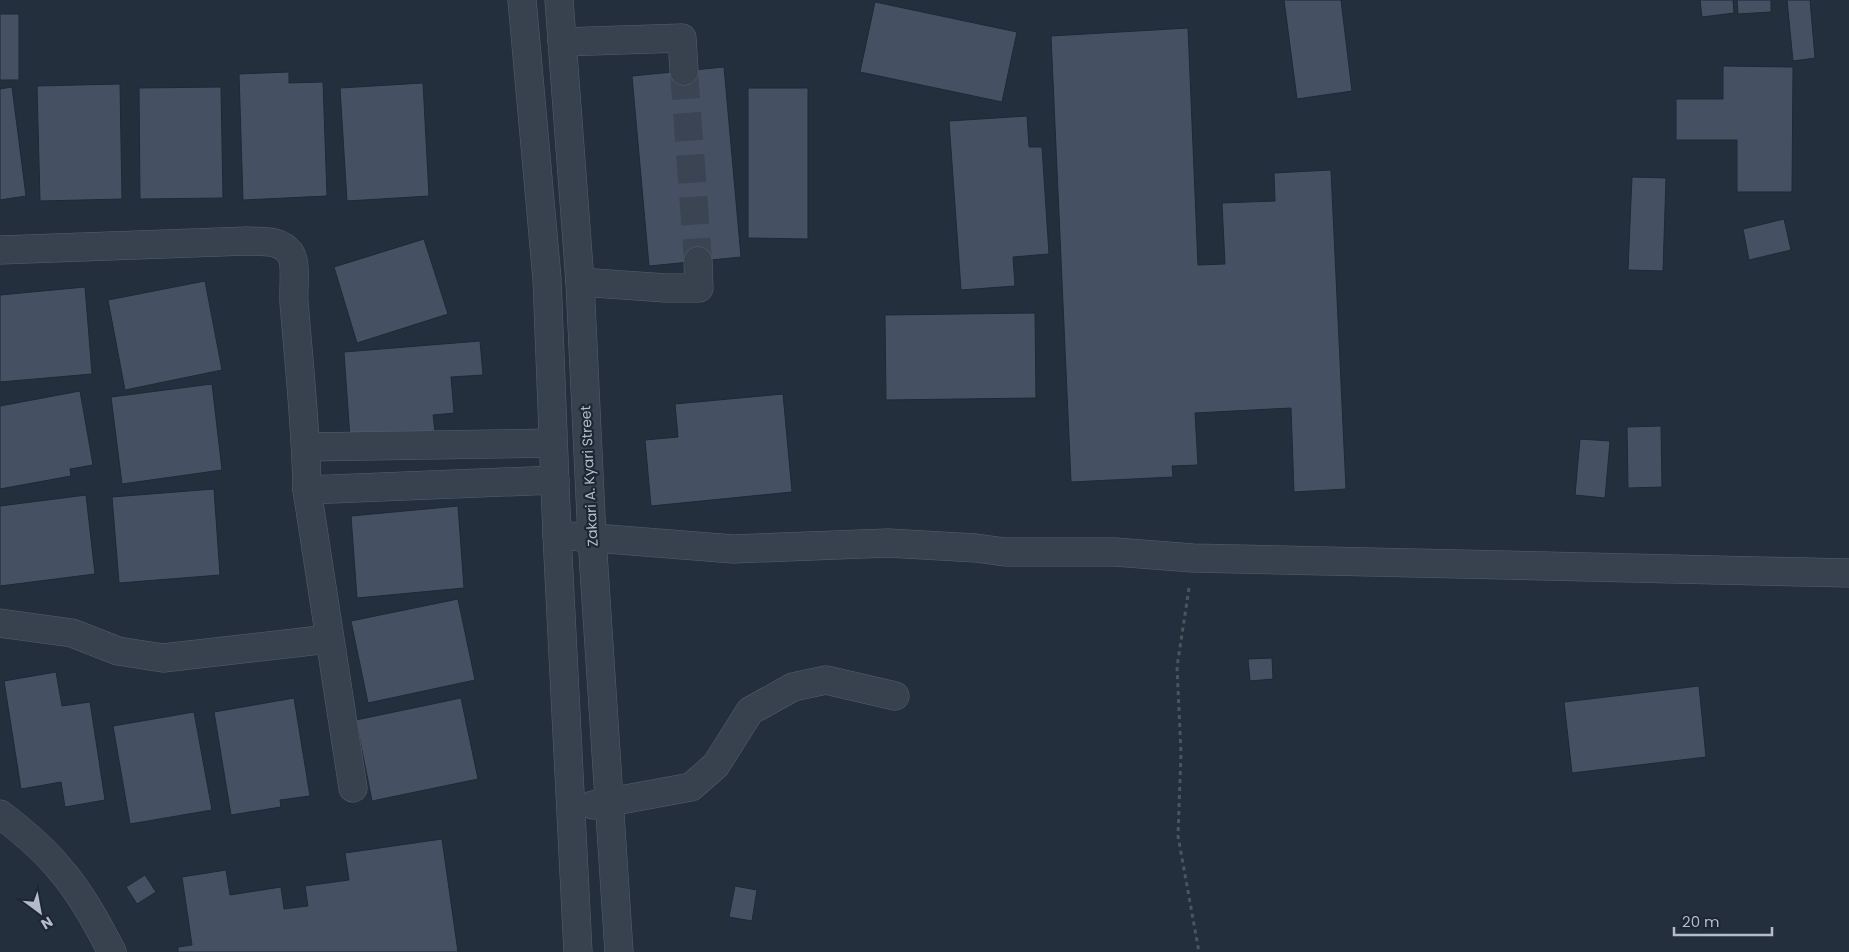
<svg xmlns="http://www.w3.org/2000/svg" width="1849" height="952" font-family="Poppins,sans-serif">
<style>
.building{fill:#455162;stroke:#1f2835}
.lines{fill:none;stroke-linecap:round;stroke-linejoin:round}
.minor-tunnel{stroke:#3a4453;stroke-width:28;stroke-dasharray:28 14;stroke-linecap:butt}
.minor-casing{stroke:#565f6c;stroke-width:29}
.path{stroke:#44595c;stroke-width:3;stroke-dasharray:4 4;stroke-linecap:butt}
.minor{stroke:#38414e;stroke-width:28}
.labels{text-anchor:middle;stroke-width:4.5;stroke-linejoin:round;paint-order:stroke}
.street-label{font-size:14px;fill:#b4bcc9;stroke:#1d2633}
</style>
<rect width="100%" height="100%" fill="#242f3e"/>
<g class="building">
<path d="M1284 0H1341L1352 91 1297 99Z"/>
<path d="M1700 0H1733L1734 13 1702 17Z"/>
<path d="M1737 0H1771V12L1738 14Z"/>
<path d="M1787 0H1810L1815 58 1793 61Z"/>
<path d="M875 2 1017 32 1002 102 860 72Z"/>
<rect x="0" y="14" width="19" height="66"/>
<path d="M1188 28 1198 265 1225 264 1222 203 1275 201 1274 173 1331 170 1346 489 1294 492 1291 408 1195 413 1198 465 1172 466 1173 477 1071 482 1051 36Z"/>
<path d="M1723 66 1793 67 1792 192H1737V140H1676V99H1723Z"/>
<path d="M724 67 741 257 649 266 632 76Z"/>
<path d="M289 72V83L323 82 327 196 243 200 239 74Z"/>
<path d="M423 83 429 196 347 201 340 88Z"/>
<path d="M120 84 122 199 40 201 37 86Z"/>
<path d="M12 87 26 196 0 200V89Z"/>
<path d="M221 87 223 198 140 199 139 88Z"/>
<path d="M748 88H808V239L748 238Z"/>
<path d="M1027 116 1029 147H1042L1049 254 1013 257 1015 286 961 290 949 121Z"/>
<path d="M1632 177 1666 178 1663 271 1628 270Z"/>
<path d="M1784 219 1791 250 1749 260 1743 229Z"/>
<path d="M424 239 448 314 357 343 334 267Z"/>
<path d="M205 281 222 370 125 390 108 300Z"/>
<path d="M85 287 92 374 0 382V295Z"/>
<path d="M1035 313 1036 398 886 400 885 315Z"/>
<path d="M480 341 483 375 451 377 454 413 433 415 435 431 350 438 344 352Z"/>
<path d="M212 384 222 470 122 484 111 397Z"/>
<path d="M80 391 93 465 70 469 71 476 0 489V406Z"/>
<path d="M783 394 792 492 651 506 645 440 678 437 675 404Z"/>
<path d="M1661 426 1662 487 1628 488 1627 427Z"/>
<path d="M1580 439 1610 441 1605 498 1575 495Z"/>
<path d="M214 489 220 575 119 583 112 497Z"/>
<path d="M86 495 95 574 0 586V506Z"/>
<path d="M458 506 464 588 357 598 351 516Z"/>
<path d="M458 599 475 680 368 703 351 621Z"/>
<path d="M1272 658 1273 679 1250 681 1248 659Z"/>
<path d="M56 672 62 706 90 702 105 800 65 807 61 782 21 789 4 681Z"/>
<path d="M1699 686 1706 757 1572 773 1564 702Z"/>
<path d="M294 698 310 796 280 800 281 807 231 815 214 712Z"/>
<path d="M461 698 478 779 372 801 356 720Z"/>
<path d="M194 712 212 810 130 824 113 726Z"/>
<path d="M442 839 458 952H178V947L192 945 182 877 226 870 230 895 281 887 284 909 308 906 305 886 349 880 345 853Z"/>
<path d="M145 875 156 892 137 904 126 887Z"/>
<path d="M735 886 757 890 752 921 729 917Z"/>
</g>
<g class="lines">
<path class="minor-tunnel" d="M684 71 698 261"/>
<g class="minor-casing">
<g id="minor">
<path d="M522 0 547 279 557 535 578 952"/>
<path d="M559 0 580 282 592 538 619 952"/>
<path d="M562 42 682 38 684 71"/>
<path d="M0 250 247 241C262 242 280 239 290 253 297 262 293 289 294 302 299 364 306 427 307 490L353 788"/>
<path d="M580 282 666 288H699L698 261"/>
<path d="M306 447 553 443"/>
<path d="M307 490 555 480"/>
<path d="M557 535 733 549 888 543 976 548 1005 552H1115L1193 558 1849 573"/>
<path d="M0 623 72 633 118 651 163 658 329 639"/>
<path d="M593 805 691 787 716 765 750 711 793 687 826 680 895 696"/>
<path d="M0 814C21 830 42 847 59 868 81 893 97 923 112 952"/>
</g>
</g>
<path class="path" d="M1189 588 1177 667 1181 753 1178 836 1199 952"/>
<use href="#minor" class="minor"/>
</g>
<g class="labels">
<g class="street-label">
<text transform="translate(589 476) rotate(-93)" y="5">Zakari A. Kyari Street</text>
</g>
</g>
<g transform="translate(40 912) rotate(148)" stroke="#1d2633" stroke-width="4" paint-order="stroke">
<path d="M0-4L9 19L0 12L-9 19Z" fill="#b4bcc9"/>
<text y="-8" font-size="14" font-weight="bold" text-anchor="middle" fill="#b4bcc9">N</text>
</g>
<path d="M1674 927v8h98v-8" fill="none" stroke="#b4bcc9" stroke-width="2.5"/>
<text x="1682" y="927" font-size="15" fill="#b4bcc9" stroke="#1d2633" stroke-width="4" paint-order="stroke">20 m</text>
</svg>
